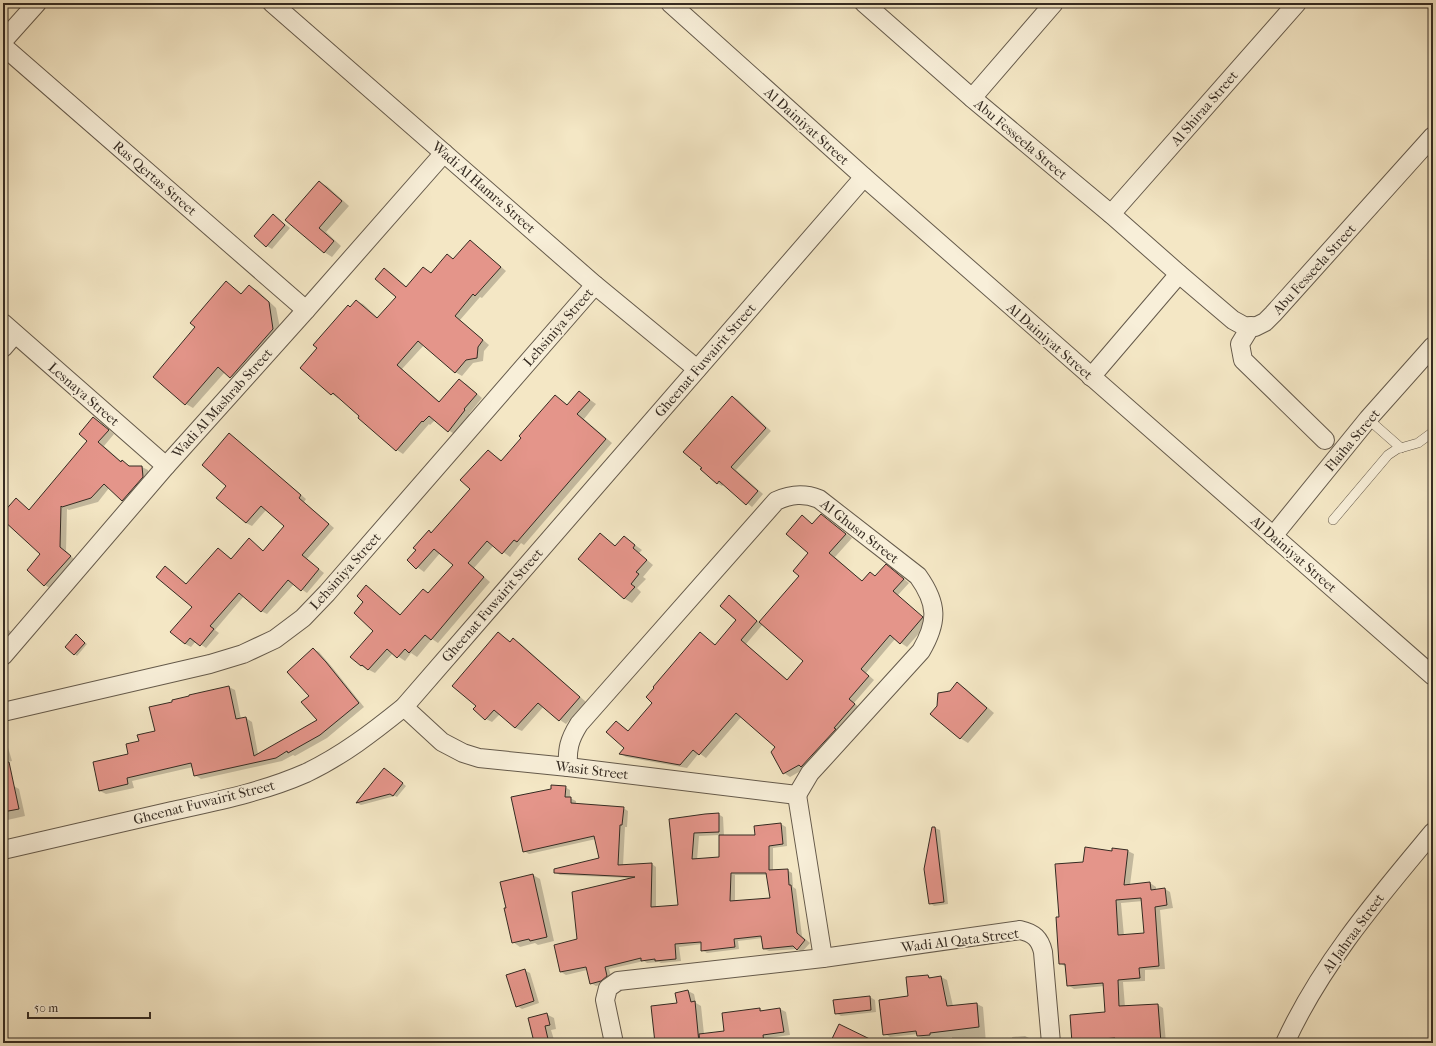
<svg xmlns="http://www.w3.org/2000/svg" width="1436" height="1046" font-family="'IM FELL French Canon',serif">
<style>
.shadow{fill:#0003;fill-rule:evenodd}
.building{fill:#e4958a;stroke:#352b22;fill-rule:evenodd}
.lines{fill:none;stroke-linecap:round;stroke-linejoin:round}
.service-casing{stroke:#655a4b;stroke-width:10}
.minor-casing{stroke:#655a4b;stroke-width:20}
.service{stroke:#f8efd9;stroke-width:9}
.minor{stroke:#f8efd9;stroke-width:18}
.labels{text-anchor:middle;stroke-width:4;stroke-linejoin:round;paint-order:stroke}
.street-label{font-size:14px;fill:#352b22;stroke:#f8efd9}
</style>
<rect width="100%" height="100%" fill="#f4e7c5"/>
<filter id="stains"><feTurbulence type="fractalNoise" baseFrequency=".005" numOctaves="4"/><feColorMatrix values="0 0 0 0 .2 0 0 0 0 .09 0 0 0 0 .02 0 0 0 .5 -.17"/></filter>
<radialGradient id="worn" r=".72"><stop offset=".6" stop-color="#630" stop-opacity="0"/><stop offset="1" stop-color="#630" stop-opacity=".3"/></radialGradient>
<g class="shadow">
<path d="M319 182 327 186 349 206 326 232 341 246 332 257 324 252 286 220Z"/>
<path d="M273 215 290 228 272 249 267 246Z"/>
<path d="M470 241 476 245 506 271 482 298 480 297 460 320 489 345 484 351 483 361 473 363 462 376 455 372 424 345 402 369 440 402 459 380 466 384 482 398 469 414 471 415 454 434 435 420 430 425 429 424 403 454 397 450 339 397 338 398 332 394 301 368 356 301 363 304 378 318 397 297 385 269 391 273 407 287 424 268 432 273 454 260Z"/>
<path d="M226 282 242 294 249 286 257 290 276 308 281 333 239 382 225 372 193 408 186 404 197 327Z"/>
<path d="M579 392 596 404 584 419 612 443 524 545 521 543 510 557 494 545 474 568 490 582 438 643 432 639 417 657 411 653 405 661 393 653 375 673 361 666 375 630 365 602 366 587 373 591 401 615 423 590 429 593 454 565 440 553 424 572 408 560 417 550 429 531 432 533 471 489 488 451 503 461 555 396 568 405Z"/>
<path d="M733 397 738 400 771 431 736 470 763 494 752 507 724 484 722 486 717 483Z"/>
<path d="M94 418 114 434 104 446 122 462 131 467H142L148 470 149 480 129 504 109 488 98 502 69 510 67 509 66 551 76 561 51 589 45 585 28 570 42 554 15 530 3 521V514L16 500 30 510 89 441Z"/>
<path d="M229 434 235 438 306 499 304 502 334 528 307 559 324 573 307 593 294 584 267 614 261 611 244 596 215 630 219 633 206 648 196 641 191 647 185 644 193 607 165 568 187 585 218 549 232 559 249 540 264 551 286 526 267 509 252 526 246 523 218 498 228 486Z"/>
<path d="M821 515 852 538 835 557 863 582 870 573 877 577 886 566 892 569 909 583 898 595 928 623 907 647 895 639 866 673 874 680 854 703 860 708 806 768 790 777 784 773 776 747 741 717 706 758 699 753 687 768 626 757 621 754 625 748 616 722 629 731 654 703 700 633 716 645 737 620 729 596 735 600 760 623 800 576 809 553 802 516 813 524ZM763 624 805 661 788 680 746 644Z"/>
<path d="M600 534 616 546 624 537 642 550 639 553 653 565 643 577 646 579 637 588 641 592 632 603 625 599 579 559Z"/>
<path d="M3 625 11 632 3 640Z"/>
<path d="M499 634 511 642 513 639 520 643 586 702 566 724 560 720 544 706 522 731 515 728 500 714 492 722 486 719 478 706Z"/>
<path d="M78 637 87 644 77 656 66 647Z"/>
<path d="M313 649 319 652 332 667 364 707 327 738 295 756 293 755 282 761 201 779 195 775 193 767 132 781 134 788 106 794 100 791 140 742 156 732 173 702 190 697V696L229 687 235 690 241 719 246 718 252 722 258 754 318 721 310 696Z"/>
<path d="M958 683 965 688 994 713 968 743 960 738 950 692Z"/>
<path d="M3 733 4 734 12 761 3 763Z"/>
<path d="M385 769 406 786 397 797 395 796 361 805 357 803Z"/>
<path d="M12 785 19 789 25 816 3 821V787Z"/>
<path d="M565 787 570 790V798L576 801V804L623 808 628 811 627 827H625L623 866 652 864 656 867V908L679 906 670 820 718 814 723 817 724 836H756L781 824 786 827 787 846 773 848V871L787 870 792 873 793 887 796 889 802 936 810 943 802 952 797 949 769 951 764 949 763 938 738 941 739 949 707 953 702 950V944L679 947 681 961 661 963 659 962 647 963 644 961 609 969 612 979 606 983 596 986 591 983 587 970 566 975 561 972 555 945 578 940 573 893 630 878 560 875 555 872 600 858 596 839 529 854 524 851ZM720 835V858L697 860 699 836ZM735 875H768L771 898 735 902Z"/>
<path d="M935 828 940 830 948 904 934 906 930 903Z"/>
<path d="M1113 849 1128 851 1134 854 1130 885 1150 883 1156 887V890L1165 889 1170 892 1173 908 1160 910 1165 969 1145 970V981L1123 982 1125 1007 1158 1005 1163 1008 1166 1043H1117L1116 1041 1096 1043H1073L1106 1013 1104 986 1074 989 1068 985 1066 967 1060 963V918L1084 863 1113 853ZM1143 901 1145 934 1124 936 1121 903Z"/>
<path d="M533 875 540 879 554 941 538 945 535 943 520 947 513 942 507 908Z"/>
<path d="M524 970 530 973 539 1003 522 1009 517 1006Z"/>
<path d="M928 976 933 978 941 977 947 980 953 1006 977 1004 983 1007 986 1043H952V1037L924 1039 918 1036V1034L890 1037 884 1033 909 997Z"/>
<path d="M688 991 694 994 696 1003 701 1006 704 1034 726 1032 760 1009 763 1011 780 1009 786 1012 790 1035 769 1038V1043H649L656 1042 678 1004 676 994Z"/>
<path d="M870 997 875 1000 876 1012 841 1016 836 1013Z"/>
<path d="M546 1014 554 1018 556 1029 551 1030 555 1043H536L530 1018Z"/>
<path d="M1025 1036 1031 1039V1043H1013L1012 1037Z"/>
</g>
<g class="building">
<path d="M319 181 342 201 319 228 334 241 324 253 285 220Z"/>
<path d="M273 214 285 225 266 247 254 236Z"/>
<path d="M470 240 501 267 475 296 473 294 455 316 483 340 478 347 477 358 466 360 455 373 418 341 397 365 439 402 459 379 477 394 464 409 465 410 448 432 429 416 423 422 422 421 396 451 358 418 359 416 333 393 331 395 300 368 317 348 313 345 348 305 350 307 356 300 377 318 396 297 375 279 384 268 406 287 423 267 431 273 447 254 453 259Z"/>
<path d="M226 281 241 294 249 285 269 302 273 329 230 378 218 367 185 405 153 377 195 327 190 323Z"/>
<path d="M579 391 590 400 577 414 606 439 517 542 514 540 502 554 487 541 468 563 484 577 431 640 425 635 409 653 405 649 397 658 387 649 368 670 362 665 361 666 350 657 373 631 354 613 363 602 357 596 366 585 400 615 423 589 428 593 453 565 434 549 416 569 407 560 416 550 413 548 429 530 431 533 470 489 460 480 488 450 501 461 521 438 519 436 555 395 567 405Z"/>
<path d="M732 396 766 428 731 467 758 491 746 505 719 481 717 484 700 469 702 468 683 452Z"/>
<path d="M93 417 109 430 98 442 121 462 122 460 129 466H142L143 477 122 501 104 484 91 498 62 507 61 506 60 547 71 556 44 586 27 570 40 554 3 520V513L16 498 29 510 87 441 79 434Z"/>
<path d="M229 433 301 495 299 498 329 524 302 555 319 569 301 591 288 580 261 612 239 593 210 626 214 629 200 646 190 638 185 644 170 632 192 607 156 577 165 566 186 584 218 548 231 559 249 538 263 551 284 526 261 506 246 523 216 498 226 486 202 465Z"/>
<path d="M821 514 846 534 829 553 862 581 870 572 875 576 886 564 904 579 893 591 923 617 900 644 890 635 861 669 869 676 849 699 855 704 834 728 836 729 801 767 799 765 783 774 771 752 775 747 736 713 699 755 693 750 680 765 619 754 624 748 606 732 616 721 628 731 652 703 646 697 654 688 653 687 700 632 715 645 736 620 720 606 729 595 757 621 741 640 787 680 803 661 759 622 799 576 793 571 808 553 786 534 802 515 812 524Z"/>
<path d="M600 533 615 546 624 536 635 545 633 548 647 560 636 572 639 574 631 584 635 587 624 599 578 559Z"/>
<path d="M498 632 510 642 513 638 580 697 559 721 538 703 515 728 494 710 485 720 473 709 476 706 452 686Z"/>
<path d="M76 634 85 643 74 655 65 647Z"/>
<path d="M313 648 326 662 359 703 320 735 288 753 287 751 276 758 194 776 191 763 127 778 128 784 99 791 93 762 128 754 126 744 139 741 137 735 155 731 149 707 172 702V700L189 696V695L229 686 236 719 246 717 254 756 317 720 301 702 309 696 287 672Z"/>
<path d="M957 682 987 708 960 739 930 714 937 706 938 693 950 691Z"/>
<path d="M9 762 19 809 3 812V763Z"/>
<path d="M384 768 403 783 393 796 390 794 356 803Z"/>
<path d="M551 785 566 786 565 797H571V803L624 807 622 825H620L618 865 652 863 651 907 678 905 669 819 705 814 719 813V832L694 833 692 859 719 857V835H755L754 826 781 823 783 844 769 846V870L788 869 789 885H791L797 933 805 940 797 950 793 946 763 949 761 936 734 939 735 947 701 951V942L675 944 676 959 655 961V959L641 961V958L605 967 607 976 601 981 590 984 586 967 560 972 554 945 577 939 572 892 635 877 554 873V869L599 858 594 836 523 852 511 797 551 789ZM731 873H766L770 898 730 901Z"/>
<path d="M932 827H935L944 902 929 904 924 869Z"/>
<path d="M1085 847 1112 851V848L1128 850 1124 885 1150 882 1151 890 1165 888 1167 905 1155 907 1159 966 1139 968 1140 978 1118 980 1119 1006 1158 1004 1161 1043H1116L1115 1038 1088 1040V1043H1072L1070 1015 1105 1012 1103 983 1067 986 1065 964H1059L1056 917H1059L1055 864 1083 862ZM1141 898 1144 933 1118 935 1116 900Z"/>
<path d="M533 874 547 937 530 941 529 939 512 943 504 908H506L500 882Z"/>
<path d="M525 969 534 1001 516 1007 506 975Z"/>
<path d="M928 975 929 978 941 976 947 1006 977 1003 979 1027 930 1033V1035L917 1036 916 1031 883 1035 879 1000 908 996 906 977Z"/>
<path d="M688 990 691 1002 695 1001 699 1043H655L651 1006 677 1003 675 993Z"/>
<path d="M870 996 871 1010 835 1014 833 1000Z"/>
<path d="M760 1008V1011L780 1008 784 1032 763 1035 764 1043H700L699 1034 724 1031 722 1013Z"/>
<path d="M547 1013 550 1025 545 1026 548 1039 534 1042 528 1018Z"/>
<path d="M839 1024 878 1043H830Z"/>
</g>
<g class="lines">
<g class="service-casing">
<g id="service">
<path d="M1368 419 1401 448"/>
<path d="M1333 520 1388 455 1397 449 1418 443 1433 432"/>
</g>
</g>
<g class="minor-casing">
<g id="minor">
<path d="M272 3 595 285 697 369"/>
<path d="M670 3 864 177 1433 676"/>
<path d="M864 3 972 98 1111 214 1179 274 1233 320 1244 326 1255 327 1265 322 1273 314 1433 136"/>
<path d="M3 41 37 3"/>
<path d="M3 46 306 310"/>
<path d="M972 98 1054 3"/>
<path d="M1111 214 1297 3"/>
<path d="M3 323 166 466"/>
<path d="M1251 326 1240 344 1243 360 1325 440"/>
<path d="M3 348 15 334"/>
<path d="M1091 377 1179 274"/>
<path d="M1273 536 1368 419 1433 346"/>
<path d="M3 656 166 466 306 310 444 153"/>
<path d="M404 707 442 742 463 753 479 758 568 767 797 795"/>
<path d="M3 712 210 664 243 654 275 639 303 618 327 593 595 285"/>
<path d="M568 767C567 749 569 740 579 724L776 501C791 494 804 493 819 499L918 576C938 604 938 622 921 651L821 761 810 773 797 795"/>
<path d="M797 795 823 958"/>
<path d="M3 850C59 837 116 824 172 811 217 801 263 792 306 773 342 756 373 732 404 707L864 177"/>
<path d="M614 1043 605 1000 608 988 618 981 823 958 1020 930C1034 933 1040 939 1043 952L1051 1043"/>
<path d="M1285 1043C1321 964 1378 898 1433 832"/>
</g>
</g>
<use href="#service" class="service"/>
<use href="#minor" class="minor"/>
</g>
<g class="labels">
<g class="street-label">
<text transform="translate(1204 108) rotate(-49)" y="5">Al Shiraa Street</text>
<text transform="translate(807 126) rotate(42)" y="5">Al Dainiyat Street</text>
<text transform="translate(1021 139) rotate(40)" y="5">Abu Fesseela Street</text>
<text transform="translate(155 178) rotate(41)" y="5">Ras Qertas Street</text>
<text transform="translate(484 187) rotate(41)" y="5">Wadi Al Hamra Street</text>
<text transform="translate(1314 269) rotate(-48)" y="5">Abu Fesseela Street</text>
<text transform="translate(558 327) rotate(-49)" y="5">Lehsiniya Street</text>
<text transform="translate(1050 341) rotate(41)" y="5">Al Dainiyat Street</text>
<text transform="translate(705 360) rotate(-49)" y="5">Gheenat Fuwairit Street</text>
<text transform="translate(84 394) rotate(41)" y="5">Lesnaya Street</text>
<text transform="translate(222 403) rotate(-48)" y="5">Wadi Al Mashrab Street</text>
<text transform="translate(1352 440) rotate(-50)" y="5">Flaiha Street</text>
<text transform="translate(860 531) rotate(38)" y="5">Al Ghusn Street</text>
<text transform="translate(1294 554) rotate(41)" y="5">Al Dainiyat Street</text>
<text transform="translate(345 571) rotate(-48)" y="5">Lehsiniya Street</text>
<text transform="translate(492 605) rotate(-49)" y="5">Gheenat Fuwairit Street</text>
<text transform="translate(592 770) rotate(7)" y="5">Wasit Street</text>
<text transform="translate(204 802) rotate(-14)" y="5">Gheenat Fuwairit Street</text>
<text transform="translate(1353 933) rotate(-54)" y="5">Al Jahraa Street</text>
<text transform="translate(960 940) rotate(-7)" y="5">Wadi Al Qata Street</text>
</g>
</g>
<rect width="1436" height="1046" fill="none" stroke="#f4e7c5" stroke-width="16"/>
<rect x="4" y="4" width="1428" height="1038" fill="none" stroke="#352b22" stroke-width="2"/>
<rect x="8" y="8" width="1420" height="1030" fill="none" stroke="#352b22"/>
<path d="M28 1012v6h122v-6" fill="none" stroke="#352b22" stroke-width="2"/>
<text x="34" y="1012" font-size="12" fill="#352b22" stroke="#f8efd9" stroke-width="3" paint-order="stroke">50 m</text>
<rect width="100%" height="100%" filter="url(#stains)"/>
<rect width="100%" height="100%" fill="url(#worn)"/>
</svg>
